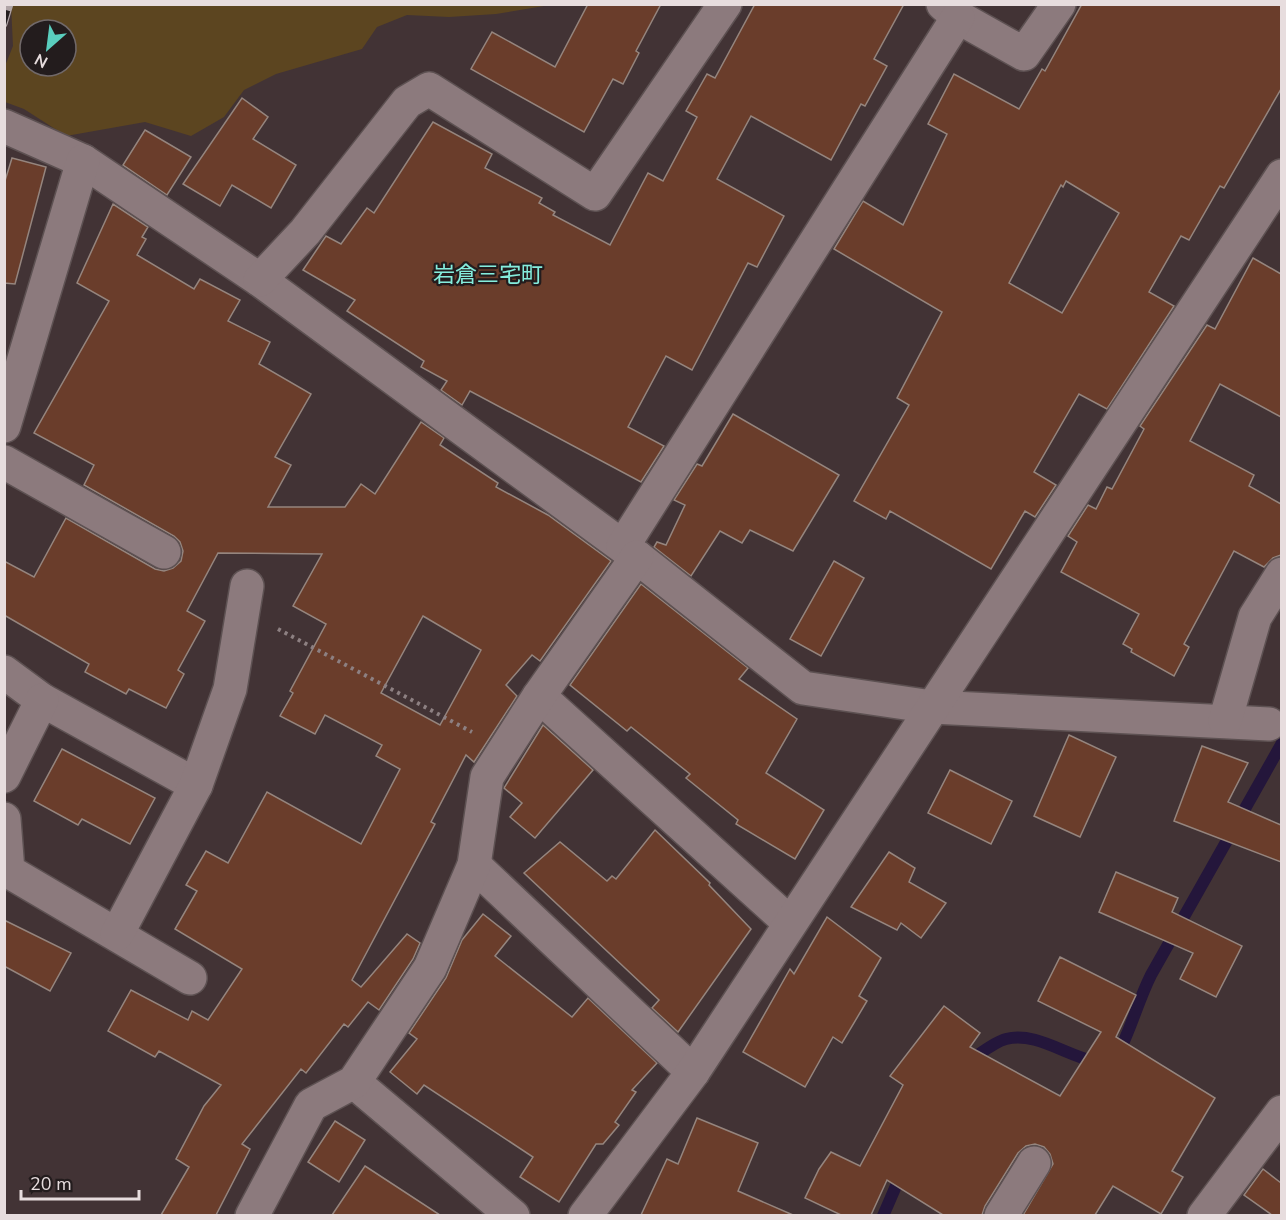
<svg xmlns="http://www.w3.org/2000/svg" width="1286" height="1220" font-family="'Nunito Sans','Noto Sans JP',sans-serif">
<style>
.green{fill:#5c4520;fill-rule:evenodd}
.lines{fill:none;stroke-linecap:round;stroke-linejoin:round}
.stream{stroke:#24163b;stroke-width:12}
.building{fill:#6a3d2b;stroke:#95857e;stroke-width:1.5;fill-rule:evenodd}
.minor-casing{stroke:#5d5152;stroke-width:36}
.path{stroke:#8d8082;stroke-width:4;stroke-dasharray:3 4.5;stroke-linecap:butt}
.minor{stroke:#8c7a7d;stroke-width:33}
.rail-casing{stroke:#b0a4a6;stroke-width:7}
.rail{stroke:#231c1d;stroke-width:4.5;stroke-dasharray:14;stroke-linecap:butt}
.labels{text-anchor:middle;stroke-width:4.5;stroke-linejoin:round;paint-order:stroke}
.neighbourhood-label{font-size:22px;fill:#85eddd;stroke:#231c1d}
</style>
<rect width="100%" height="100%" fill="#423335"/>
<path class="green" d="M11 5H550L496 14 449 17 407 15 377 27 362 49 276 74 244 90 224 117 191 136 145 122 66 136 24 109 5 102V66L13 46ZM30 30H66V66H30Z"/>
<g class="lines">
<g class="stream">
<path d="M1118 1054C1131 1029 1138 1001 1151 975L1282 743"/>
<path d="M969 1061C980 1054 994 1042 1006 1039 1036 1031 1068 1057 1097 1062"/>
<path d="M883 1216 902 1172"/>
</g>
</g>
<g class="building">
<path d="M588 4H661L636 51 639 53 623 84 613 79 584 132 471 69 492 32 555 67Z"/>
<path d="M755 4H904L874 59 887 66 865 106 861 104 831 160 751 116 717 179 784 216 757 267 748 263 692 370 666 356 628 427 664 446 641 482 470 391 462 405 441 390 447 381 421 367 424 361 347 311 355 300 303 270 326 236 341 244 367 208 374 213 433 122 492 154 485 168 542 198 539 203 555 212 553 215 610 245 648 173 663 181 697 117 686 111 707 74 715 78Z"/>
<path d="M1082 4H1281V89L1224 188 1220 186 1189 240 1181 236 1149 292 1174 306 1107 409 1079 394 1034 472 1056 485 1035 517 1025 511 991 569 890 511 886 519 854 501 909 405 897 398 942 312 834 249 863 201 903 225 947 134 928 124 954 74 1019 109 1042 69 1045 71ZM1066 181 1119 213 1062 313 1009 283 1061 185 1063 187Z"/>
<path d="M242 98 268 117 253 139 296 165 271 208 232 185 220 206 183 184Z"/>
<path d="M145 130 191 157 167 195 123 165Z"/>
<path d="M12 158 46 167 15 284 4 283V184Z"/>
<path d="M113 204 148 227 142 237 146 239 137 255 194 289 200 279 240 300 228 321 270 342 259 364 311 394 275 457 291 465 268 507H345L361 484 375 494 421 422 444 438 440 445 498 483 496 487 548 515 611 561 540 661 532 655 506 685 517 696 474 762 466 755 431 822 435 824 352 980 361 987 407 934 420 943 413 959 379 1010 368 1002 348 1027 344 1024 306 1073 301 1069 242 1144 250 1149 216 1215H161L189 1167 176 1159 204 1106 221 1085 159 1051 155 1057 108 1031 131 990 188 1020 192 1011 208 1020 242 969 175 929 197 891 186 885 206 851 228 863 267 792 361 844 400 769 376 756 382 745 325 715 315 734 280 716 293 693 290 691 326 624 293 606 322 554 218 553 187 611 205 621 178 670 184 674 166 708 129 689 126 694 85 672 89 664 4 615V561L34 577 66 518 155 569 164 571 173 568 181 561 183 551 180 542 174 536 84 485 94 465 34 433 109 301 77 283ZM423 616 481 650 440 725 381 693Z"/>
<path d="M1253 258 1281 274V417L1220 384 1190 441 1254 475 1249 486 1281 504V555L1273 558 1264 567 1234 551 1184 644 1189 647 1174 676 1131 652 1132 649 1123 644 1139 614 1061 572 1077 542 1068 536 1088 505 1096 509 1107 487 1112 489 1144 429 1140 426 1207 325 1215 329Z"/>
<path d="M733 414 839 475 793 551 750 530 742 543 720 531 691 576 654 547 657 542 666 545 685 505 674 500 697 464 702 466Z"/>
<path d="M834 561 864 578 821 656 790 639Z"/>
<path d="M641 584 748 668 739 679 797 719 766 773 824 810 795 859 736 824 738 820 686 778 690 774 631 727 627 731 570 685Z"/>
<path d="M543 725 593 770 535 838 510 817 522 803 504 788Z"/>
<path d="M1069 735 1116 757 1080 837 1034 816Z"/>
<path d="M1202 746 1248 763 1228 802 1281 825V862L1174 821Z"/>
<path d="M62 749 155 798 130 844 82 819 78 825 34 801Z"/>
<path d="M950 770 1012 801 991 844 928 813Z"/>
<path d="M655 830 710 883 709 885 751 929 678 1032 652 1008 659 1000 524 873 560 842 607 881 612 876 616 879Z"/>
<path d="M889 852 915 868 909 882 946 903 921 938 901 923 897 930 851 907Z"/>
<path d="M1116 872 1178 898 1172 912 1242 946 1216 997 1180 979 1193 953 1099 912Z"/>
<path d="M483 914 511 936 495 956 572 1017 588 998 657 1063 632 1090 636 1092 615 1122 619 1125 603 1144H596L559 1202 520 1177 533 1157 424 1085 417 1094 390 1072 417 1039 409 1033 446 978 462 940Z"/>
<path d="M827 917 881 958 859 996 867 1001 842 1043 833 1037 805 1087 743 1052 790 969 794 974Z"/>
<path d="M4 920 71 953 50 991 4 966Z"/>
<path d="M1060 957 1136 995 1116 1037 1215 1098 1172 1171 1183 1177 1161 1214 1113 1186 1095 1215H1023L1053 1164 1050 1154 1044 1147 1035 1144 1026 1146 1018 1153 985 1206 982 1215H943L887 1180 871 1215H841L805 1198 819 1169 831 1152 860 1166 903 1085 890 1076 944 1006 980 1033 970 1047 1060 1096 1101 1032 1038 1001Z"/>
<path d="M697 1118 758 1143 738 1191 793 1215H641L667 1159 678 1164Z"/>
<path d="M335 1121 365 1140 339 1182 308 1162Z"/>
<path d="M365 1166 440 1215H332Z"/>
<path d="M1263 1169 1281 1183V1215H1272L1244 1195Z"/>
</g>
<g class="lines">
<g class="minor-casing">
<g id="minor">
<path d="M943 4 958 17 1024 54 1059 4"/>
<path d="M4 126 83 161 260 280 637 557 803 688 932 707 1269 724"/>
<path d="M260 280 305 232 407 102 429 89 595 194 725 4"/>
<path d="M4 426 83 161"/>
<path d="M4 462 164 552"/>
<path d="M623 546 958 17"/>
<path d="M4 672 42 700 196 785"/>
<path d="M539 696 790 923"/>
<path d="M1225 721 1255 617 1282 574"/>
<path d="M4 776 42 700"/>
<path d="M4 819 8 871 190 978"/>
<path d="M474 865 693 1072"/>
<path d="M117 934 196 785 230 689 247 586"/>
<path d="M354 1082 513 1216"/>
<path d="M252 1216 311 1105 354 1082 430 968 474 865 487 777 539 696 637 557"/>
<path d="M585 1216 693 1072 1282 176"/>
<path d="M1001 1216 1034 1163"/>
<path d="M1204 1216 1282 1112"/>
</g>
</g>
<path class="path" d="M278 629 472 732"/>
<use href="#minor" class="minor"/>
<g class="rail-casing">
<path id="rail" d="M4 24 10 4"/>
</g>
<use href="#rail" class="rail"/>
</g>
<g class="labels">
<g class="neighbourhood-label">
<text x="488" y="282">岩倉三宅町</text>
</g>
</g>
<rect width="1286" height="1220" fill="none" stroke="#e7ddde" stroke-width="12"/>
<g transform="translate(48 48) rotate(208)"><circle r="28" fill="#231c1d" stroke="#71696a" stroke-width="1.5"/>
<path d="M0-4.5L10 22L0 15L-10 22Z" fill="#5acebe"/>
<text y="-9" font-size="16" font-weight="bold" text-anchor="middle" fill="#e7ddde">N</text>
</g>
<path d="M21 1190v9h118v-9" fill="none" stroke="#e7ddde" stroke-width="3"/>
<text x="30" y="1190" font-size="18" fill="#e7ddde" stroke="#231c1d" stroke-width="4.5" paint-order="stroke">20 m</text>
</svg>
